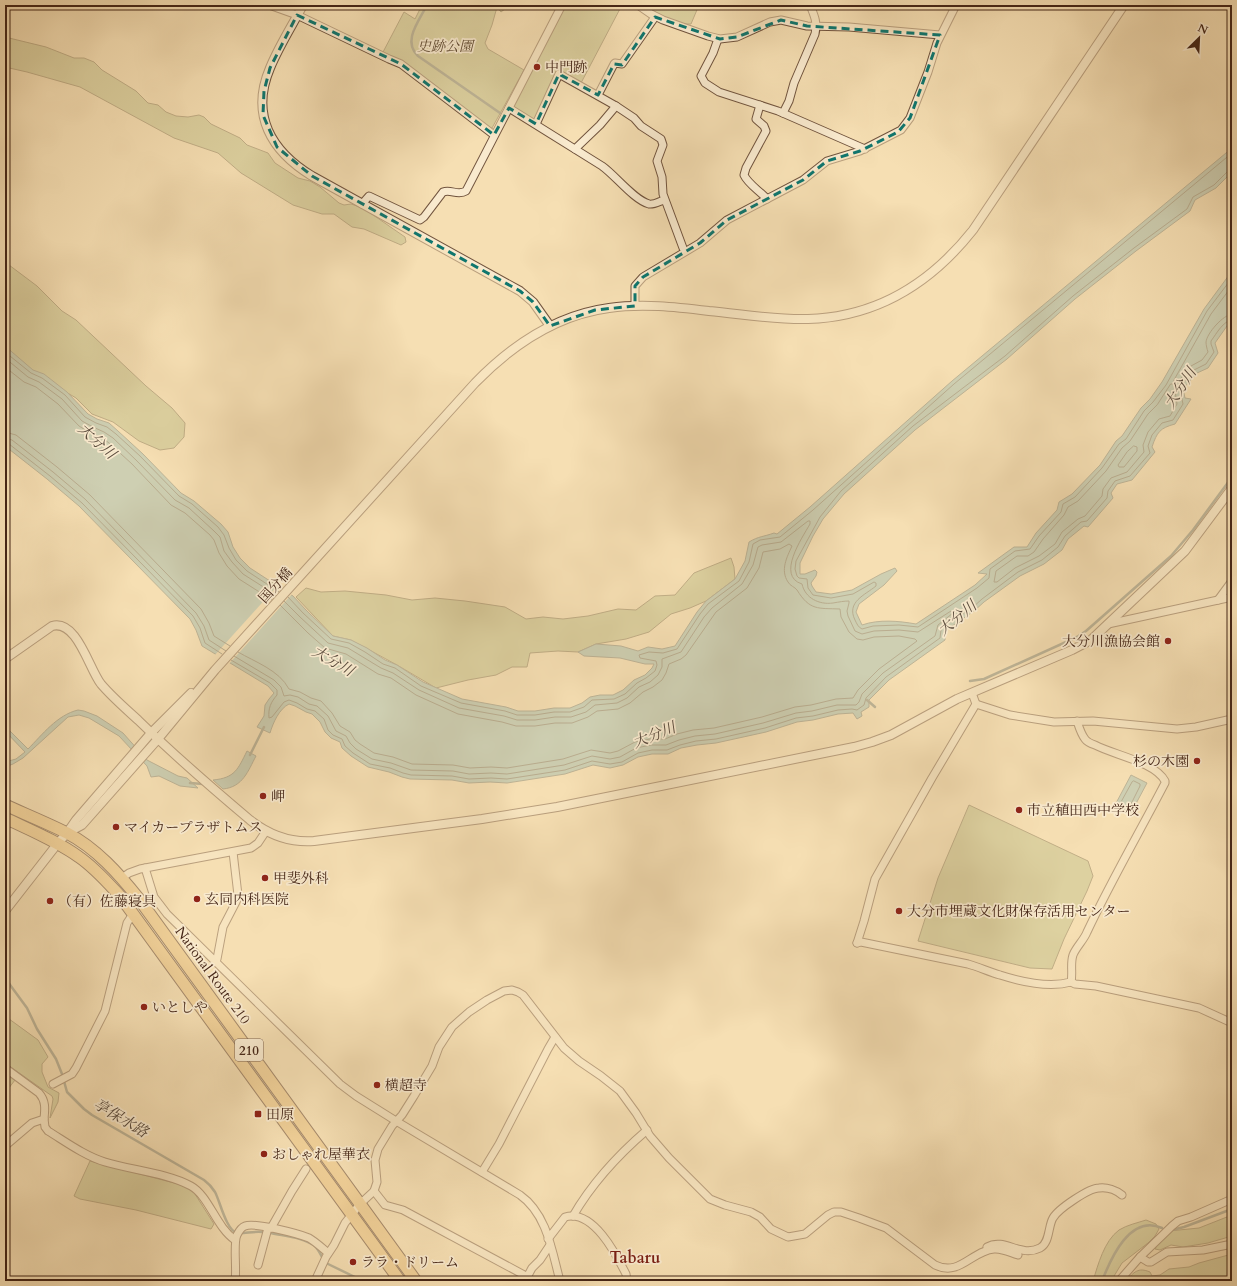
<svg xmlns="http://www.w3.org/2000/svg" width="1237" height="1286" font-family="Cardo,'Noto Serif JP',serif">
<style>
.green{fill:#bec18b;stroke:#827451}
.water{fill:#9dbcb1;stroke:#7a8073}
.pier{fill:#f6dfb3}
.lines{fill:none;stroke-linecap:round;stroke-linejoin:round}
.shore{stroke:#717164;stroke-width:1}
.stream{stroke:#7a8073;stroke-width:2.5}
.minor-casing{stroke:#71543e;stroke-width:9}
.tertiary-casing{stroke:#71543e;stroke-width:10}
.trunk-casing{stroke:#452617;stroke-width:13}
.minor{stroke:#f9eace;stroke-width:7}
.tertiary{stroke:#f9eace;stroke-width:8}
.trunk{stroke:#ebc07a;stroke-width:11}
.marked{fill:none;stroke:#0f766e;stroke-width:3;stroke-dasharray:8 5;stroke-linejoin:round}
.poi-dot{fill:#8f2418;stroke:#f9eace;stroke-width:1.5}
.labels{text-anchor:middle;stroke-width:3.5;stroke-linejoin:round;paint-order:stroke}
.shield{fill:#f9eace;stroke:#7b614e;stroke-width:1}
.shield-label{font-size:13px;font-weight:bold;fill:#452617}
.park-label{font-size:14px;font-style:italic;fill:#634d34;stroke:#f9eace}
.poi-label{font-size:14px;fill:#452617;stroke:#f9eace;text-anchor:start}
.street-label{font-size:14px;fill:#452617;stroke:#f9eace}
.water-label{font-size:15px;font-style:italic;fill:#5b4c3e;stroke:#f9eace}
.quarter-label{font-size:16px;font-weight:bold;fill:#7a1f14;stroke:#f9eace}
</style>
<rect width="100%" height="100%" fill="#f6dfb3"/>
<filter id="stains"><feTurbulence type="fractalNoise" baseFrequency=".005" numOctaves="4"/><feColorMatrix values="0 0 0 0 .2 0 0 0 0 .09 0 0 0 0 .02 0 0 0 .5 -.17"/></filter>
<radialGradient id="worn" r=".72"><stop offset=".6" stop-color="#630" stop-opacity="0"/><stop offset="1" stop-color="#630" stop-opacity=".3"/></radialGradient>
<g class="green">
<path d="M422 5H510L501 12 497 7 492 25 485 43 488 49 524 70 492 128 488 129 382 54 404 12 415 19Z"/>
<path d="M566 5H622L581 83 558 72 535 121 512 108Z"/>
<path d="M644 5H699L691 24H682L658 14Z"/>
<path d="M5 37 46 47 74 58H84L94 62 102 70 136 91 148 103 158 105 166 112 176 116 188 117 199 115 204 117 211 124 240 138 247 145 268 153 275 163 298 178 310 181 320 187 339 203 344 205 351 204 363 208 405 237 406 242 401 245 364 229 352 227 334 214H322L293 205 241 173 218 153 174 138 80 87 27 72 5 67Z"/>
<path d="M5 262 37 286 62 311 76 320 146 386 172 408 185 423 184 437 174 448 160 450 139 441 113 422 92 414 76 398 31 371 5 350Z"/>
<path d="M731 558 734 567 735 579 706 601 690 608 671 614 649 632 626 639 596 644 578 652 558 651 530 653 527 667H512L496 675 468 680 436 688 397 665 351 640 333 636 296 597 306 588 321 592 345 591 386 595 412 600 435 598 465 601 505 607 526 619 543 617 563 619 588 616 618 609 636 610 655 596 675 595 694 573Z"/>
<path d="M969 805 1088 861 1093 876 1087 891 1064 939 1052 969 1030 968 918 941 938 878Z"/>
<path d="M5 1016 38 1040 48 1057 42 1064V1072L48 1087 59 1093 58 1102 50 1118 53 1099 52 1096 5 1063Z"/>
<path d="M5 1072 15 1080 5 1093Z"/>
<path d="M90 1161 182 1185 192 1190 195 1194 214 1224 211 1229 136 1210 80 1199 74 1196Z"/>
<path d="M1232 1215V1236L1208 1243 1183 1247 1171 1245 1160 1250 1155 1249 1159 1241 1169 1231 1199 1228Z"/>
<path d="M1146 1220 1156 1224 1159 1229 1155 1236 1148 1243 1122 1263 1111 1281H1093C1098 1265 1104 1241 1119 1230 1127 1225 1137 1223 1146 1220Z"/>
<path d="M1232 1254V1281H1126C1134 1272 1138 1267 1150 1272L1152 1276 1160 1275 1169 1269 1189 1267 1199 1263Z"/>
</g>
<g class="water">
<path d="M1232 148V172L1216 188 1195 200 1190 211 1136 251 1075 299 1007 359 915 430 844 494 823 519 813 536 800 563V574H805L815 570 817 572 816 576 811 583 812 586 816 592 831 594 852 590 881 574 895 568 897 571 884 585 859 604 856 612 862 625C879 619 899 621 916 624L975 585 987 574 978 573 1014 547H1027L1036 533 1057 510 1059 502 1072 494 1100 465 1116 441 1122 436 1141 408 1150 399 1162 382 1204 309 1232 271V322L1227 326 1215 343 1218 353 1208 368 1197 373 1183 389 1185 398 1191 399 1175 424C1160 428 1157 432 1152 447L1155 452 1132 480 1117 484 1111 493 1113 498 1088 527 1084 526 1068 539 1062 550 1044 564 1020 576 984 602 974 611 945 631V640L889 680 869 700V707L861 712 862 716 857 719 853 713 838 714 813 720 797 722 766 732 716 743 697 745 681 748 668 754H652L638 757 623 765 610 768 593 765 565 774 507 783 490 782 469 783 452 780 410 779 402 777 389 772 368 767 351 756 342 748 340 742 331 738 325 732 320 722 312 714 306 712 295 706 289 704C279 709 273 723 270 733L257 727 264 716 265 705 269 699 274 693 268 686 202 646 196 630 190 619 79 506 47 479 5 446V346L33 370 44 374 67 392 88 414 97 419 109 423 118 431 143 454 181 493 194 501 221 524 228 532 233 547 240 558 250 568 293 596 306 610 333 636 351 640 367 648 385 660 397 665 423 682 462 699 506 707 518 711H535L554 708H570L582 703 590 697 600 695H613L623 690 634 680 645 675 652 668 654 664H645L620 658 584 656 578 652 596 644 621 646 638 651 648 647 662 649 675 646 697 612 706 601 735 579 745 561 749 542C759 536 763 537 774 533L777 534 810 507 952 381Z"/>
<path d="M78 710 84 711 97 716 123 733 147 760 178 776 187 778 198 788 180 786 159 776 151 777 147 766 119 736 89 718 79 715 68 717 23 758 13 764 5 767V762L16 759 25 752 5 731V726L28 749C42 735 57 715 78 710Z"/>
<path d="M247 751 256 756C248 771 243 787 223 789L213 780C235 778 238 769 247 751Z"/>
<path d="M1131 775 1147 783 1131 813 1115 805Z"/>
</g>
<path class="pier" d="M279 584 293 593 228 665 214 656Z"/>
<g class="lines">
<g class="shore">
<path d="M1232 170 1228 171 1214 185 1193 197 1187 209 1134 248 1073 296 1005 356 913 426 841 491 820 517 796 561 795 569 797 576 799 578 807 579 808 588 813 595 831 598 853 594 874 582 876 583V586C865 595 846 602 855 620 857 624 858 627 862 629L873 626 899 625 918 627 977 588 989 578 990 569 1015 551 1030 549 1039 536 1061 512 1063 504 1075 497 1102 468 1119 444 1126 439 1144 411 1153 402 1166 385 1207 311 1232 278"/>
<path d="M1232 286 1211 314 1174 380V383H1177L1191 366 1202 360 1208 352C1207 349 1206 345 1206 342 1207 333 1223 315 1232 314"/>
<path d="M5 352 31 373 42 378 65 395 85 417 96 423 107 427 116 434 140 456 179 496 192 504 218 527 224 535 229 548 236 560 247 571 279 592"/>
<path d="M5 358 28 377 39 382 62 399 82 421 93 427 104 432 113 438 136 460 175 500 189 508 214 531 220 537 224 551 232 562 243 574 276 595"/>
<path d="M5 367 24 382 36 387 58 404 79 426 90 433 101 437 109 443 132 464 171 505 185 513 210 535 214 540 219 553 227 566 239 579 272 600"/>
<path d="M1171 384H1173L1175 385V391L1177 404 1170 416 1159 419 1148 432 1143 445 1144 452 1127 472 1111 478 1103 489 1102 496 1085 516 1078 519 1062 532 1055 544 1039 556 1015 568 997 582H994L996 571 1017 556H1028L1034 552 1043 539 1064 515 1068 507 1078 501 1106 471 1122 448 1130 441 1148 414 1157 405Z"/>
<path d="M5 432 16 435 57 467 90 495 201 609 209 623 214 636 230 646"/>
<path d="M5 438 12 440 53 472 85 499 196 613 204 626 209 640 226 651"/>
<path d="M5 443 9 444 50 476 82 503 193 616 200 628 205 643 222 654"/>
<path d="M1134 446 1137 447V451L1124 467H1119L1118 465 1127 452Z"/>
<path d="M288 597 303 613 331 639 349 643 365 652 383 664 395 668 421 686 461 703 505 711 517 715H535L554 712H570L584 707 592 700 614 699 625 694 637 683 646 678 655 671 657 665 656 661 640 658 639 655 649 652 663 653 677 649 700 614 708 604 739 581 749 562 753 544 760 540 780 537 813 510 954 384 1232 153"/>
<path d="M238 652C255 662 279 670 289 689L300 692 311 698 321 701 332 713 340 726 350 732 355 740 360 744 374 753 393 757 412 764 453 765 470 768 491 767 507 768 563 759 591 750 610 753 618 751 635 742 650 739H665L677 734 693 730 714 728 762 717 795 707 811 705 836 699 853 698 858 690 879 669 917 641 915 639 899 636 874 637 863 640 857 639 849 632 841 617 840 609C818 608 810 611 797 590 795 587 790 586 788 582 780 570 787 557 792 546L789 544 780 549 763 552 759 568 747 588 716 612 686 655 681 659 669 664 666 673 662 680 653 687 643 692 630 703 618 709 597 711 588 717 572 723H555L535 726H516L502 722 458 714 416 695 391 678 378 674 346 654 325 648 308 633 280 605"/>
<path d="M234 656 274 680 281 687 284 696 290 695 298 697 309 704 317 706 328 716 336 731 346 736 350 743 356 749 372 759 391 763 411 770 453 771 469 774 491 773 507 774 564 765 592 756 610 759 620 757 636 748 651 745H666L679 740 695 736 715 734 763 723 796 713 812 711 837 705H856L859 702 862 694 883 673 935 636 938 625 953 613 951 611 918 632 899 630 874 631 862 634 855 631 848 616 847 611 849 603V601C844 601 839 602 833 603 819 605 805 598 802 584 776 576 802 538 810 524V521H808L781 542 762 545 758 547 753 565 742 584 712 608 704 617 681 652 662 659V667L658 675 650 682 639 687 627 698 617 703 595 705 586 712 571 717H555L535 720H517L504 716 459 708 419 690 393 673 381 668 348 648 328 643 300 617 284 601"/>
<path d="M231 660 270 683 277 690V695C271 702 268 708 269 718L272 717 284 702 289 700 297 703 307 709 315 711 324 719 328 730 333 735 342 739 345 746 353 753 370 764 390 768 403 773 411 775 452 776 469 779 491 778 507 779 565 770 592 761 610 764 622 762 638 753 652 750H667L680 745 696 741 716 739 765 728 796 718 813 716 838 710 852 709 857 710 864 705 866 698 886 677 940 638 941 630 942 627 972 608 982 599 1018 572 1042 560 1058 547 1065 536 1081 522 1087 521 1107 498 1108 491 1115 481 1130 476 1150 453 1148 446 1152 435 1162 423 1173 420 1183 404 1180 390V387L1194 370 1206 364 1214 352 1211 344V341C1217 333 1223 321 1232 320"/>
<path d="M1134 781 1140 784V786L1130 806 1128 807 1122 804 1121 802 1132 782Z"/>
</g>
<g class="stream">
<path d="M427 5C419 21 402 41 418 56L500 113"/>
<path d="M970 681 984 679 1077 637 1086 631 1171 556 1193 530 1232 477"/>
<path d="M867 700 875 707"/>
<path d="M250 755 264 727"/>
<path d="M190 783 203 784"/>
<path d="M5 978 27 1008 37 1029 56 1059 62 1074 67 1092 84 1109 92 1115 204 1180C208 1183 212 1187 215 1192 220 1201 226 1230 237 1233 243 1234 254 1231 262 1232"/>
<path d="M1172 1230 1184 1227 1232 1209"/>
<path d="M271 1233C284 1236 303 1237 315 1246 318 1249 320 1253 322 1257"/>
<path d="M326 1263 363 1281"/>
<path d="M1102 1281C1111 1258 1130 1214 1162 1228"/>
</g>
<g class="minor-casing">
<g id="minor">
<path d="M269 5 297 15 389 59 401 64 494 135"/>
<path d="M638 5 651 14 663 20 708 36 720 39 737 37 770 22 781 20 807 26 849 27 940 35"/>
<path d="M718 39 713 53 701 76 705 83 719 92 778 111 865 149"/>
<path d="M598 95 614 64 615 63 622 64 655 17"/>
<path d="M760 105 756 119 764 126 766 131 746 168 744 175C748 184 760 191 767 199"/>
<path d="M509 108 602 166C615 175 634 200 649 204 654 205 660 201 664 200"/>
<path d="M783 113 789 101 794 83 815 34C818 23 814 15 810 5"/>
<path d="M536 124 559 74 616 106 634 118 641 126 661 139 663 145 657 161 662 177 663 194 683 248"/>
<path d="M575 149 600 125 616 106"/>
<path d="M362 204 369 196 420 220 424 217 443 192C451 189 458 196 466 191L562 5"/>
<path d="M635 306V286L643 277 700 243 727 220 803 180 827 161 860 151 901 130 910 118 928 72 937 43 956 5"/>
<path d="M1218 600 1232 581"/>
<path d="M1108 624 1232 597"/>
<path d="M976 704 1010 715 1054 722 1093 721 1177 729 1196 727 1232 719"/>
<path d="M145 868 154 897 167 914 340 1084 356 1096 396 1121 520 1195C547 1214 552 1251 560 1281"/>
<path d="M122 878 129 873 140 869 251 848 258 843 266 831"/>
<path d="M857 943 861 942 968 964C979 967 989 972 1000 975 1022 982 1049 988 1071 982 1073 973 1070 964 1073 955 1076 947 1084 940 1087 932 1111 881 1139 833 1165 783V781C1155 762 1114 755 1095 745 1092 744 1087 742 1085 739 1081 734 1079 727 1077 721"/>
<path d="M857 943 864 921 875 879 932 778 976 704 972 693"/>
<path d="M215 961 217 959 223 927 236 902 238 895 233 852"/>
<path d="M1071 982 1075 984 1096 986 1199 1008 1232 1023"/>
<path d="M5 1068 39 1093C46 1101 45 1109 44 1119L32 1123 5 1146"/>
<path d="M53 1084 72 1074 76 1068 105 1011 127 923 133 914"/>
<path d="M44 1119 45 1127 48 1131C66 1142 85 1156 105 1162 131 1170 167 1173 191 1186 209 1196 216 1227 235 1240"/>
<path d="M482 1172 499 1144 548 1049 555 1037"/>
<path d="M374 1191 385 1205 403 1210 526 1276"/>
<path d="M573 1216C592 1183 618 1155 647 1130"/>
<path d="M271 1228 292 1191 306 1169"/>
<path d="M548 1239 565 1217C593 1209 616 1254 626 1274L627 1281"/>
<path d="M987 1247C1005 1237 1020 1258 1040 1248 1050 1243 1048 1226 1053 1218 1058 1209 1089 1188 1099 1188 1107 1187 1116 1190 1122 1195"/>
<path d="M1140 1257 1148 1262H1151L1167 1252 1203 1250 1232 1244"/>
<path d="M258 1265 268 1228"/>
<path d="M235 1281C237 1269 233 1243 237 1235 239 1231 242 1227 245 1226 255 1222 299 1234 309 1238 316 1242 322 1248 328 1253"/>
<path d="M315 1281 326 1257 334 1245 345 1223 360 1204 374 1191 377 1182 375 1160 378 1149 392 1126 402 1115 414 1096 432 1066 439 1047 452 1027 469 1012 487 1000 504 991 512 990 518 992 523 995 564 1048 579 1061 601 1076 620 1091 636 1113 650 1136 669 1158 710 1199 725 1205 751 1212 760 1217 771 1229 788 1237 805 1234 828 1215 834 1212H841L859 1218 886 1228 935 1265C960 1277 971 1251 994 1249 1002 1248 1011 1253 1018 1255"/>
<path d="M525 1281 532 1268 540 1260 550 1245"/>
<path d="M1119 1281 1140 1257 1172 1226 1178 1221 1191 1217 1232 1199"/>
</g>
</g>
<g class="tertiary-casing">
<g id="tertiary">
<path d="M303 5C292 26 279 46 270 68 250 115 271 151 312 176L520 291 533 302 550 326"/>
<path d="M5 659 52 626C77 619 89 669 101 684 112 697 126 709 138 720 174 755 212 788 250 820 269 835 289 843 314 841L482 819 557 807 854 747 872 742 891 735 957 699 1072 650 1091 640 1185 551 1232 488"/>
<path d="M67 833 82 825 158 739 215 670 475 383C512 345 556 315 609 308 642 303 676 307 709 311 742 314 775 320 808 319 877 317 931 283 973 230L1124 5"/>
<path d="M5 911 58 843 67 833 76 820 151 733 191 693"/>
</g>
</g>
<g class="trunk-casing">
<g id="trunk">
<path d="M5 805C25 814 47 823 67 833 96 848 119 874 139 899L416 1281"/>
<path d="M5 818C30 830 57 841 79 857 95 868 107 882 120 896L400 1281"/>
</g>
</g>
<use href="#minor" class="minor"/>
<use href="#tertiary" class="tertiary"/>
<use href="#trunk" class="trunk"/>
</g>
<path d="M0 0H1237V1286H0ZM297 15 401 64 494 135 509 108 536 124 559 74 598 95 614 64 622 65 655 17 720 39 737 37 781 20 807 26 940 35 910 118 898 132 860 151 827 161 803 180 727 220 700 243 643 277 635 286V306L595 310 550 326 533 302 520 291 312 176 277 147 263 115 264 91 270 68Z" fill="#f6dfb3" fill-opacity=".55" fill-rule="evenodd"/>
<path class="marked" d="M297 15 401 64 494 135 509 108 536 124 559 74 598 95 614 64 622 65 655 17 720 39 737 37 781 20 807 26 940 35 910 118 898 132 860 151 827 161 803 180 727 220 700 243 643 277 635 286V306L595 310 550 326 533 302 520 291 312 176 277 147 263 115 264 91 270 68Z"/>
<g class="poi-dot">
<circle cx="537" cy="67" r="4"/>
<circle cx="1168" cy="641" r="4"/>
<circle cx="1197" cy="761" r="4"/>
<circle cx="263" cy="796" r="4"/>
<circle cx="1019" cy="810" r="4"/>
<circle cx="116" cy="827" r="4"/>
<circle cx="265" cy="878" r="4"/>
<circle cx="197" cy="899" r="4"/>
<circle cx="50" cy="901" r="4"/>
<circle cx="899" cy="911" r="4"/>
<circle cx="144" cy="1007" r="4"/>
<circle cx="377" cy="1085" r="4"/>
<rect x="254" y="1110" width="8" height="8" rx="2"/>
<circle cx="264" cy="1154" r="4"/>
<circle cx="353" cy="1262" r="4"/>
</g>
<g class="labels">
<rect class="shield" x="235" y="1039" width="28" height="22" rx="3"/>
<g class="shield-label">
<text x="249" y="1055">210</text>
</g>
<g class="park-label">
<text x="445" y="51">史跡公園</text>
</g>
<g class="poi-label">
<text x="545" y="72">中門跡</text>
<text x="1160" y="646" text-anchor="end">大分川漁協会館</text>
<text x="1189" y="766" text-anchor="end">杉の木園</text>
<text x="271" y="801">岬</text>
<text x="1027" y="815">市立稙田西中学校</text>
<text x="124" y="832">マイカープラザトムス</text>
<text x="273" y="883">甲斐外科</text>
<text x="205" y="904">玄同内科医院</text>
<text x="58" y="906">（有）佐藤寝具</text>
<text x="907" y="916">大分市埋蔵文化財保存活用センター</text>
<text x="152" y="1012">いとしや</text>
<text x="385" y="1090">横超寺</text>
<text x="266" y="1119">田原</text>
<text x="272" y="1159">おしゃれ屋華衣</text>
<text x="361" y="1267">ララ・ドリーム</text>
</g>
<g class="street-label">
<text transform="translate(275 585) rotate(-48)" y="5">国分橋</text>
<text transform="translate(213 975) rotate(54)" y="5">National Route 210</text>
</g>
<g class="water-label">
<text transform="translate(1180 388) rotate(-57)" y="5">大分川</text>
<text transform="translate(97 441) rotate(42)" y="5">大分川</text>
<text transform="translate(957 618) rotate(-40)" y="5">大分川</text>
<text transform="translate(333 661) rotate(30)" y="5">大分川</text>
<text transform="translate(654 735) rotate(-22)" y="5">大分川</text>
<text transform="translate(121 1118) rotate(31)" y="5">享保水路</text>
</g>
<g class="quarter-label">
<text x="635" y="1263">Tabaru</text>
</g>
</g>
<rect width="1237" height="1286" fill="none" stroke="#f6dfb3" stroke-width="20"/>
<rect x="6" y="6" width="1225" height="1274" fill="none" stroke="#452617" stroke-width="2"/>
<rect x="10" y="10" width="1217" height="1266" fill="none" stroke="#452617"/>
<g transform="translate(1199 38) rotate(24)" stroke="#f9eace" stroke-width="3" paint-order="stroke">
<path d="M0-3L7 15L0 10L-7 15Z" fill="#452617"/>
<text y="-6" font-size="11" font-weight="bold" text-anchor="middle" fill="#452617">N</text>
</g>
<rect width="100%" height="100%" filter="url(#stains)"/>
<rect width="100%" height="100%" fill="url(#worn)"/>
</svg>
